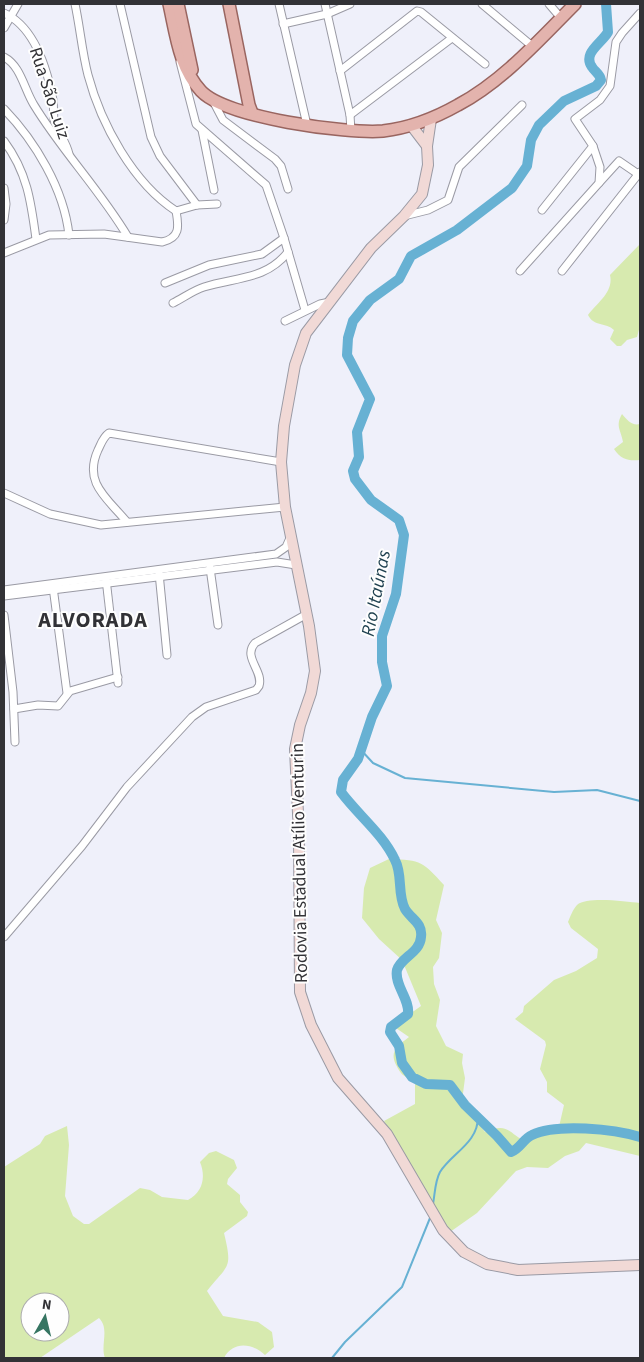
<svg xmlns="http://www.w3.org/2000/svg" width="644" height="1362" font-family="'Source Sans 3',sans-serif">
<style>
.green{fill:#d7eaaf;fill-rule:evenodd}
.lines{fill:none;stroke-linecap:round;stroke-linejoin:round}
.stream{stroke:#67b1d3;stroke-width:2}
.river{stroke:#67b1d3;stroke-width:10}
.street-casing{stroke:#9a9aa4;stroke-width:9}
.secondary-casing{stroke:#9a9aa4;stroke-width:12}
.primary-casing{stroke:#996560;stroke-width:14}
.street{stroke:#fff;stroke-width:7}
.secondary{stroke:#f1d9d6;stroke-width:10}
.primary{stroke:#e3b3ad;stroke-width:11}
.labels{text-anchor:middle;stroke-width:4;stroke-linejoin:round;paint-order:stroke}
.street-label{font-size:18px;fill:#323236;stroke:#fefefe}
.water-label{font-size:19px;font-style:italic;fill:#1d3f4e;stroke:#fefefe}
.district-label{font-size:22px;font-weight:bold;letter-spacing:1px;fill:#323236;stroke:#fefefe}
</style>
<rect width="100%" height="100%" fill="#eff0fa"/>
<g class="green">
<path d="M640 244V326L637 337 627 340 621 346H617L610 339 614 330C606 322 594 327 588 315 597 303 614 292 610 275Z"/>
<path d="M622 414C627 420 632 426 640 424V460C629 461 621 460 614 449L623 442C621 430 615 426 622 414Z"/>
<path d="M389 859C422 860 423 862 444 885L436 920 442 933 439 958 433 967 434 984 440 1000 436 1026 446 1046 463 1054 462 1063 465 1078 462 1101 485 1132C510 1121 508 1135 528 1142L543 1133 558 1131 564 1105 547 1092V1082L540 1069 546 1045 545 1041 515 1019 523 1012 524 1006 554 980 576 971 597 958 598 949 571 928 568 922C570 917 573 909 577 905 588 896 626 902 640 903V1156L586 1143 579 1151 565 1156 548 1168 527 1167 516 1171 477 1213 450 1232 384 1121 415 1104V1082C411 1079 403 1076 401 1073 388 1054 393 1049 409 1037L393 1026 421 1006 402 960 379 939 362 918 364 888 370 868Z"/>
<path d="M67 1126 69 1145 65 1196 73 1216 84 1224H89L140 1188 150 1190 162 1197 188 1200C203 1192 206 1177 200 1162L209 1153 216 1151 234 1160 237 1168 228 1179 227 1184 240 1195V1202L248 1212 247 1216 224 1233C233 1270 228 1264 207 1291L223 1316 258 1322 272 1332 274 1347 265 1355C252 1343 233 1341 224 1358H105C100 1345 110 1329 99 1318L40 1358H4V1167L40 1144 45 1136ZM30 1302H60V1332H30Z"/>
</g>
<g class="lines">
<g class="stream">
<path d="M361 750 373 763 405 778 554 792 597 790 640 801"/>
<path d="M433 1204C435 1193 435 1181 440 1172 452 1153 478 1143 478 1117"/>
<path d="M332 1358 345 1342 402 1287 430 1218"/>
</g>
<path class="river" d="M606 4 608 32C602 43 582 53 592 67 595 72 600 74 601 80L596 86 564 101 539 125 531 140 527 166 512 188 457 230 411 256 399 279 370 300 353 321 348 338 347 355 370 399 357 432 359 457 353 471 355 479 371 500 399 520 404 535 396 594 382 636V662L387 686 372 717 358 759 343 780 341 792C358 815 383 834 395 860 403 875 397 894 405 909 411 919 423 923 421 937 420 953 401 957 397 970 394 985 410 999 408 1014L391 1027 390 1032 399 1046 402 1063 412 1077 426 1084 450 1085 465 1105 497 1136 511 1152C520 1149 523 1139 532 1135 557 1123 614 1129 640 1137"/>
<g class="street-casing">
<g id="street">
<path d="M75 4C80 27 82 52 88 75 101 124 133 183 176 211"/>
<path d="M120 4 151 137 160 156 197 205"/>
<path d="M279 4 307 125"/>
<path d="M325 4 350 115 351 131"/>
<path d="M482 4 532 46"/>
<path d="M549 4 561 18"/>
<path d="M4 13C35 27 47 68 53 100 54 106 53 112 54 119 57 131 66 141 69 154"/>
<path d="M283 24 327 14 350 4"/>
<path d="M4 28 18 4"/>
<path d="M4 57C21 66 24 89 34 105 62 151 100 190 128 237"/>
<path d="M180 62 196 124 266 185 284 238 305 310"/>
<path d="M340 71 417 11 421 12 485 64"/>
<path d="M212 99 223 120 275 159 281 166 288 189"/>
<path d="M4 109C35 141 64 189 69 235"/>
<path d="M350 115 452 38"/>
<path d="M202 130 214 190"/>
<path d="M4 141C27 172 31 201 36 239"/>
<path d="M599 183 619 161 638 174"/>
<path d="M4 188 6 204 4 220"/>
<path d="M542 210 593 146 575 119 600 100 610 86 616 42 622 33 640 13"/>
<path d="M176 211 197 205 217 204"/>
<path d="M404 216 428 210 448 200 459 167 522 105"/>
<path d="M4 253 49 235 104 234 162 242C180 238 179 227 176 211"/>
<path d="M520 271 599 183 600 167 593 146"/>
<path d="M562 271 640 172"/>
<path d="M165 283 209 265 262 254 284 238"/>
<path d="M173 303C183 298 194 290 204 287 236 277 266 280 288 252"/>
<path d="M285 321 320 304 330 302"/>
<path d="M4 493 50 514 101 525 285 507"/>
<path d="M127 522C107 498 83 483 98 450 101 444 103 437 109 433L281 462"/>
<path d="M210 568 218 625"/>
<path d="M159 573 167 655"/>
<path d="M106 579 118 683"/>
<path d="M53 587 67 693"/>
<path d="M4 590 276 554 286 547 290 538"/>
<path d="M4 596 277 562 296 565"/>
<path d="M4 615 13 692 15 742"/>
<path d="M14 709 38 705 58 706 70 691 118 677"/>
<path d="M4 937 82 846 127 787 192 717 206 707 256 690 259 686C264 671 242 657 255 643L307 614"/>
</g>
</g>
<g class="secondary-casing">
<g id="secondary">
<path d="M431 119 427 146 428 165 422 194 404 216 371 248 306 333 295 365 284 426 281 462 285 507 309 626 315 671 311 693 300 725 295 749 299 835 300 992 311 1025 338 1078 387 1134 443 1230 464 1252 487 1264 518 1270 640 1265"/>
<path d="M411 125 427 146"/>
</g>
</g>
<g class="primary-casing">
<g id="primary">
<path d="M169 4C176 35 179 67 201 91 226 118 347 134 383 131 409 128 435 118 458 105 503 81 539 40 575 4"/>
<path d="M178 4 192 70"/>
<path d="M229 4 249 105 252 113"/>
</g>
</g>
<use href="#street" class="street"/>
<use href="#secondary" class="secondary"/>
<use href="#primary" class="primary"/>
</g>
<g class="labels">
<g class="street-label">
<text transform="translate(50 93) rotate(72)" y="6">Rua São Luiz</text>
<text transform="translate(299 863) rotate(-91)" y="6">Rodovia Estadual Atílio Venturin</text>
</g>
<g class="water-label">
<text transform="translate(375 593) rotate(-79)" y="7">Rio Itaúnas</text>
</g>
<g class="district-label">
<text x="93" y="627">ALVORADA</text>
</g>
</g>
<rect width="644" height="1362" fill="none" stroke="#323236" stroke-width="10"/>
<g transform="translate(45 1317) rotate(8)"><circle r="24" fill="#fefefe" stroke="#acacae"/>
<path d="M0-4L9 19L0 12L-9 19Z" fill="#367562"/>
<text y="-8" font-size="14" font-weight="bold" text-anchor="middle" fill="#323236">N</text>
</g>
</svg>
